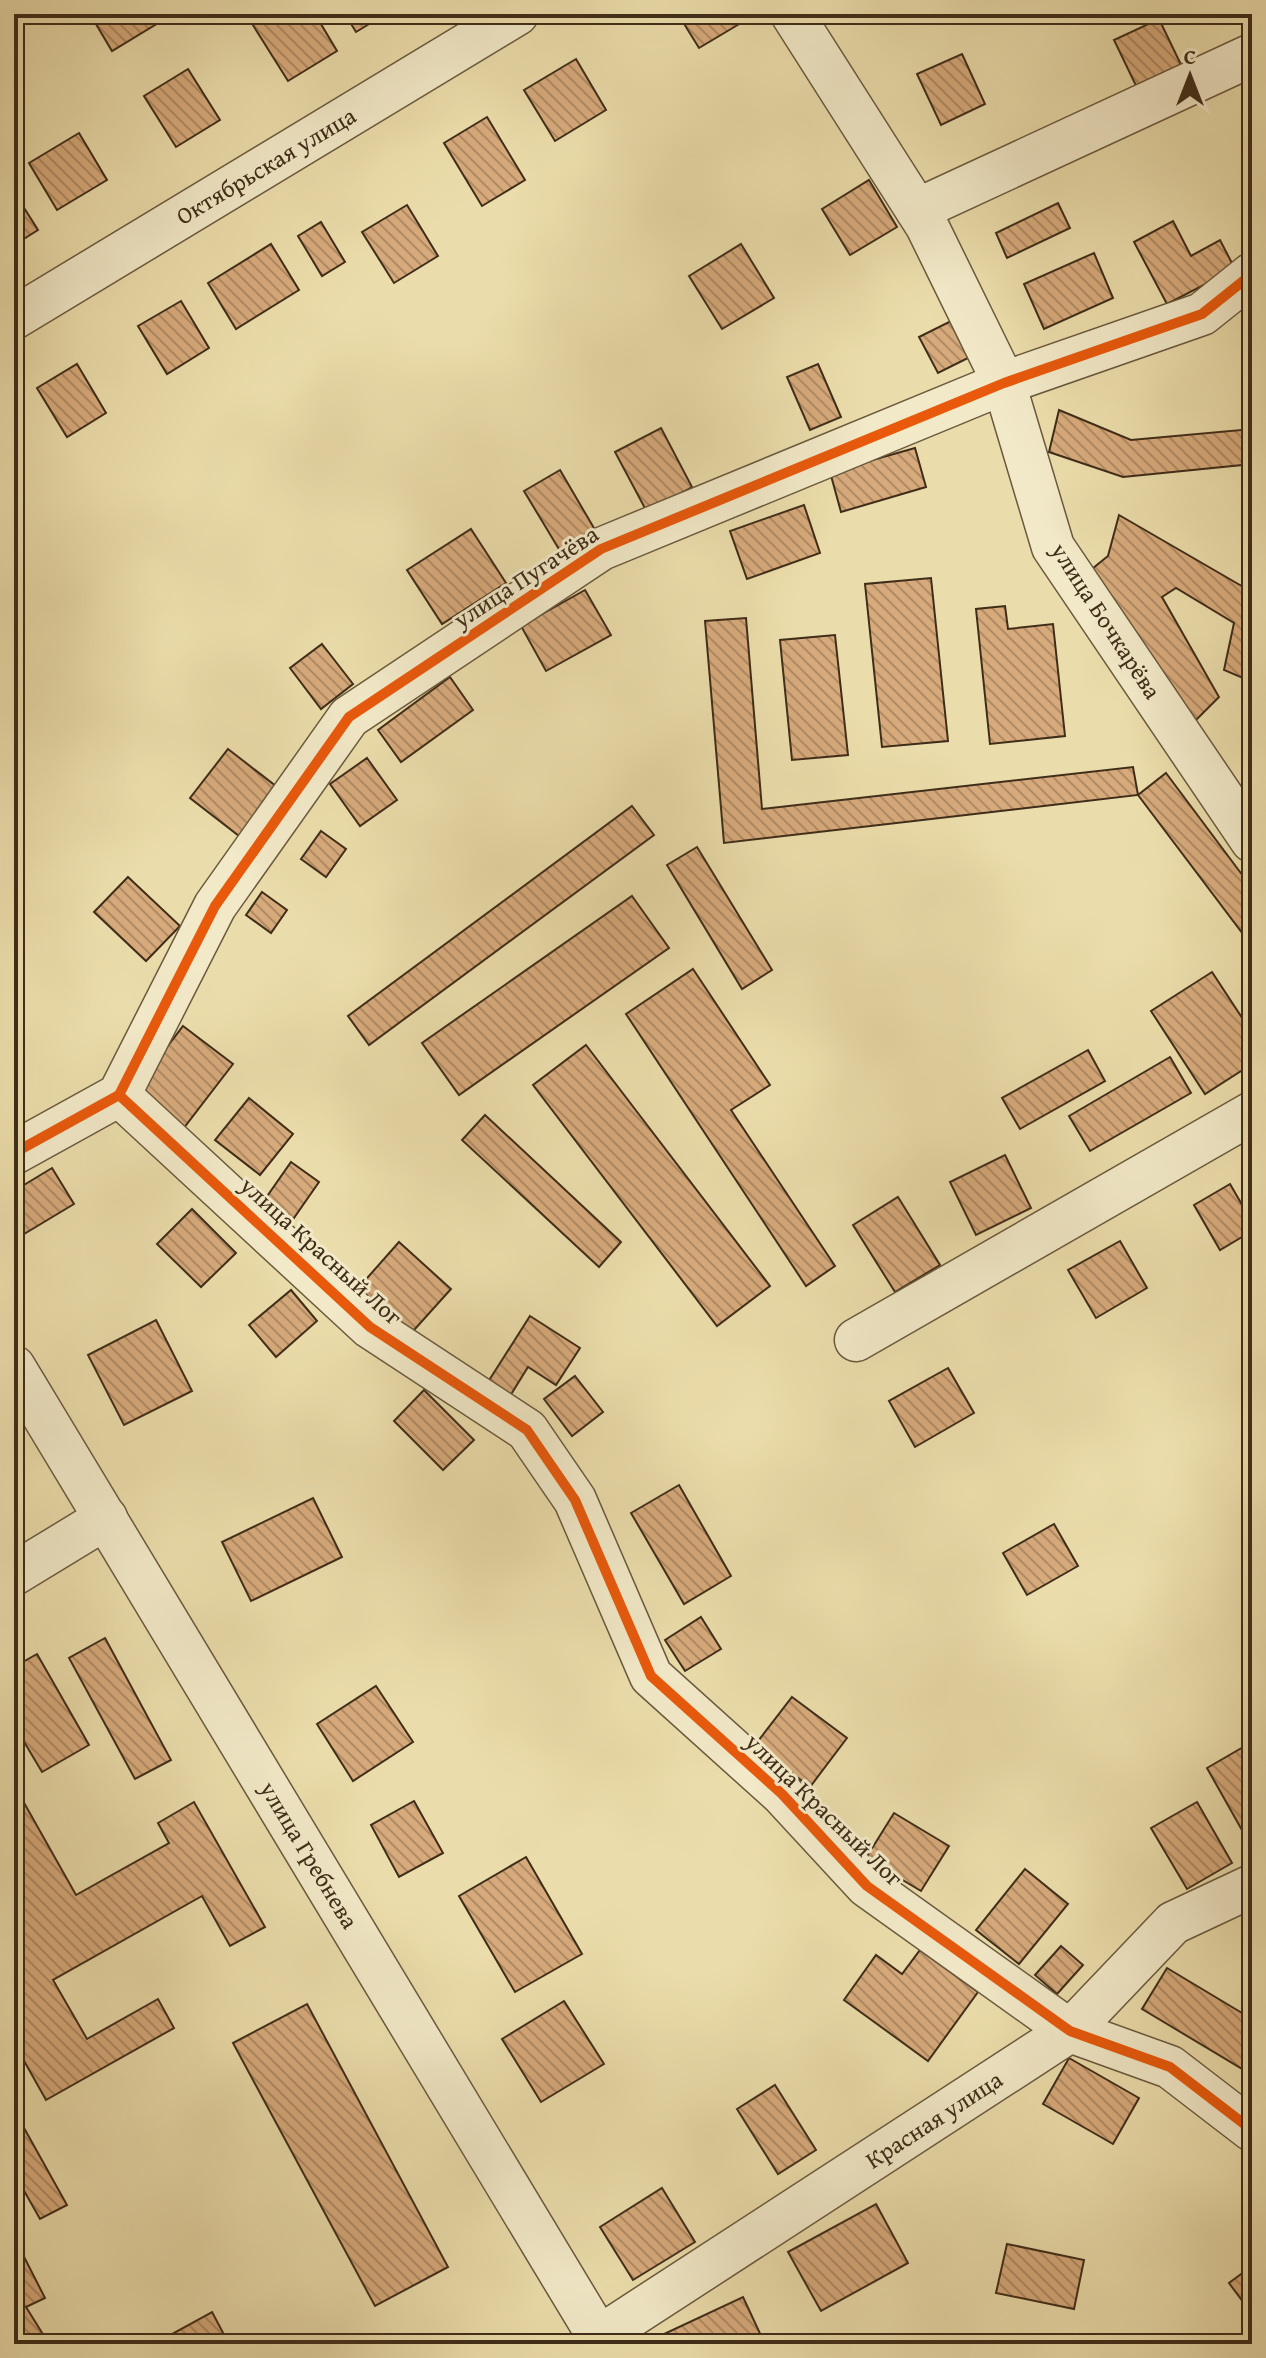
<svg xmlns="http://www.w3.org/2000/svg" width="1266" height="2358" font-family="'Gentium Book Plus',serif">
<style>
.building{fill:url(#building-back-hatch);stroke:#3f2d19;stroke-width:2}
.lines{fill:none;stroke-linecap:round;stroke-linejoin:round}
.street-casing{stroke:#6a593e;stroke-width:45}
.street{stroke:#f2e9c8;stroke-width:42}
.cycleway-casing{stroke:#f2e9c8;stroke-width:15}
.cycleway{stroke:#e8590c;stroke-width:10}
.labels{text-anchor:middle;stroke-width:6;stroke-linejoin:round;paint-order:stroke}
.street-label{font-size:24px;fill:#3f2d19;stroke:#f2e9c8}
</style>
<defs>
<pattern id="building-back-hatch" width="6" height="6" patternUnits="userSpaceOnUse" patternTransform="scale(2)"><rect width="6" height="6" fill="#d7aa7b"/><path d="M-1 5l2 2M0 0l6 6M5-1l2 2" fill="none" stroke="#b08b64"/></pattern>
</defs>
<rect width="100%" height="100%" fill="#ebddab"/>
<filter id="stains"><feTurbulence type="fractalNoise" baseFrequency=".0025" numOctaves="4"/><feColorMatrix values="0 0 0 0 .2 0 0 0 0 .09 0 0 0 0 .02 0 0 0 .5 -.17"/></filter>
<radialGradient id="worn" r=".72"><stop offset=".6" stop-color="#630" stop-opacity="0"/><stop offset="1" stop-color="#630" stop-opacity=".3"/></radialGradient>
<g class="building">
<path d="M90 14H173L112 51Z"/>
<path d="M263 14H315L337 51 288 81 251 22Z"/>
<path d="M345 14H384V15L356 32Z"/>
<path d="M678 14H742L746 20 699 48Z"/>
<path d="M1159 19 1185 73 1140 94 1114 40Z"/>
<path d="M962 54 985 104 941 125 917 74Z"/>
<path d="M576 59 606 110 555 141 524 90Z"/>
<path d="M188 69 220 120 176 147 144 96Z"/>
<path d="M487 117 525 180 482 206 444 143Z"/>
<path d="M79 133 107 180 57 210 29 163Z"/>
<path d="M869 180 897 227 850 255 822 209Z"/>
<path d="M14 192 38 230 14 245Z"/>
<path d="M1058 203 1070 228 1007 258 996 233Z"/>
<path d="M407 205 438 256 394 283 362 232Z"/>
<path d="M1173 221 1191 256 1220 240 1235 269 1167 304 1134 242Z"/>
<path d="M321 222 345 262 322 276 298 236Z"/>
<path d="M271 244 299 290 236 329 208 283Z"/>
<path d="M741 244 774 298 722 329 689 276Z"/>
<path d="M1094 253 1113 298 1044 329 1024 284Z"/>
<path d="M181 301 209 348 167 374 138 326Z"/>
<path d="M959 317 978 353 938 373 919 337Z"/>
<path d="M77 364 106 413 67 437 37 388Z"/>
<path d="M818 364 841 417 810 430 787 377Z"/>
<path d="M1059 410 1131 440 1252 429V464L1123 477 1049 452Z"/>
<path d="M661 428 692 487 647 512 615 452Z"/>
<path d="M915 448 926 487 841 512 830 472Z"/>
<path d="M560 470 598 535 563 556 524 491Z"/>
<path d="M804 505 820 553 747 579 730 531Z"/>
<path d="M1119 515 1252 592 1250 681 1224 670 1234 623 1176 588 1162 597 1219 697 1194 722 1087 573 1108 556Z"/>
<path d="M471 529 506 583 442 624 407 570Z"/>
<path d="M931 578 948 741 882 747 865 584Z"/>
<path d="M585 590 611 635 546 671 521 626Z"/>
<path d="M1005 606 1008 629 1053 624 1065 736 990 744 976 609Z"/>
<path d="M746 618 762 809 1133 767 1138 795 724 843 705 621Z"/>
<path d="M835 635 848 755 792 760 780 640Z"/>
<path d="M322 644 353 684 321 709 290 668Z"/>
<path d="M450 677 473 710 401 762 378 730Z"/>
<path d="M228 749 281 790 243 839 190 798Z"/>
<path d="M367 758 397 800 360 826 330 784Z"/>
<path d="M1166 773 1252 888V946L1138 795Z"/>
<path d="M632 806 654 835 369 1045 348 1016Z"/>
<path d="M321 831 346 849 326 877 301 859Z"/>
<path d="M697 847 772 970 742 989 667 865Z"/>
<path d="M128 877 180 926 146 961 94 912Z"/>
<path d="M262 892 287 910 271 933 246 915Z"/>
<path d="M632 896 669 948 459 1095 422 1043Z"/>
<path d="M693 969 770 1085 731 1110 835 1266 806 1286 626 1014Z"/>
<path d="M1212 972 1252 1033V1064L1205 1094 1151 1011Z"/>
<path d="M183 1026 233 1064 183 1129 133 1092Z"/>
<path d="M586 1045 770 1286 717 1326 533 1085Z"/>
<path d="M1088 1050 1105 1081 1020 1129 1002 1098Z"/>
<path d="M1170 1057 1191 1093 1090 1151 1069 1116Z"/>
<path d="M249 1098 293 1134 260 1175 215 1140Z"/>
<path d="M485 1115 621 1242 599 1267 462 1140Z"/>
<path d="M1005 1155 1031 1208 976 1235 950 1182Z"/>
<path d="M291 1162 319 1182 289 1225 261 1205Z"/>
<path d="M52 1168 74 1204 14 1240V1191Z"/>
<path d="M1230 1184 1252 1222V1231L1220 1250 1194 1205Z"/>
<path d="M898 1197 940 1265 895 1292 853 1225Z"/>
<path d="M192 1209 236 1253 201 1287 157 1244Z"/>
<path d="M1120 1241 1147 1288 1096 1318 1068 1270Z"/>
<path d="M399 1242 451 1289 405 1340 353 1294Z"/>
<path d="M291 1290 317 1321 276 1357 249 1325Z"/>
<path d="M530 1316 580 1348 556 1385 528 1367 510 1396 488 1382Z"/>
<path d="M156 1320 192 1391 124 1425 88 1355Z"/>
<path d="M948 1368 974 1413 915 1447 889 1401Z"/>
<path d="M575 1376 603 1412 572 1436 544 1399Z"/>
<path d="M424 1390 474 1440 443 1470 394 1421Z"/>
<path d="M679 1485 731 1576 684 1604 631 1513Z"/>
<path d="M313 1498 342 1557 251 1601 222 1542Z"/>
<path d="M1054 1524 1078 1566 1027 1595 1003 1553Z"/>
<path d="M701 1617 721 1649 685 1671 665 1640Z"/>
<path d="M105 1638 171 1760 135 1779 69 1658Z"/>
<path d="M37 1654 89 1745 42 1772 23 1740 14 1745V1667Z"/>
<path d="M376 1686 413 1742 353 1781 317 1724Z"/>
<path d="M792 1697 847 1738 810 1787 755 1745Z"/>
<path d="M1252 1742V1836L1247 1839 1207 1768Z"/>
<path d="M14 1785 76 1895 169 1843 158 1823 194 1802 265 1927 230 1946 202 1896 53 1980 87 2039 158 1999 174 2028 46 2100 14 2043Z"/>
<path d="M414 1801 443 1853 399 1877 371 1825Z"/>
<path d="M1197 1802 1232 1863 1187 1889 1151 1828Z"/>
<path d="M894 1813 949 1846 921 1891 866 1858Z"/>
<path d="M526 1857 582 1954 515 1992 459 1896Z"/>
<path d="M1025 1869 1068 1904 1019 1964 976 1930Z"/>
<path d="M1061 1946 1083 1965 1057 1994 1035 1975Z"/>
<path d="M920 1950 978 1992 928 2061 844 2000 876 1955 902 1974Z"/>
<path d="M1167 1968 1252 2019V2067L1249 2073 1142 2009Z"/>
<path d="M564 2001 604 2064 541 2102 502 2039Z"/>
<path d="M307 2004 448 2267 375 2306 233 2043Z"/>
<path d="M1069 2058 1139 2098 1113 2144 1043 2104Z"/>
<path d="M775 2085 816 2150 778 2174 737 2109Z"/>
<path d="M14 2110 67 2205 40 2219 14 2173Z"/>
<path d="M662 2188 695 2242 633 2280 600 2227Z"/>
<path d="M876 2204 908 2263 821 2311 788 2252Z"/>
<path d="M1007 2244 1084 2260 1074 2309 996 2293Z"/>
<path d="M19 2247 45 2298 26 2307 49 2344H14V2250Z"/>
<path d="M1252 2266V2314L1229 2283Z"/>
<path d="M743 2297 764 2342 668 2344 664 2334Z"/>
<path d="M212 2312 229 2344H154Z"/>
</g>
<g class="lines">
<g class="street-casing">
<g id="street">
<path d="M792 14 927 226 1004 383 1053 547 1252 841"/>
<path d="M917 210 1252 55"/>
<path d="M14 318 517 14"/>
<path d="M119 1095 370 1327 527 1430 575 1500 651 1676 782 1794 867 1886 1070 2031 1170 2067 1252 2130"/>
<path d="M14 1153 119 1095 215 906 349 717 601 549 1004 383 1202 314 1252 274"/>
<path d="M856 1340 1252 1113"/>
<path d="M14 1367 603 2344"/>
<path d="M14 1574 106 1518"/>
<path d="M599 2337 1070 2031 1173 1923 1252 1886"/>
</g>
</g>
<use href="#street" class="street"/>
<g class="cycleway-casing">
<g id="cycleway">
<path d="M119 1095 370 1327 527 1430 575 1500 651 1676 782 1794 867 1886 1070 2031 1170 2067 1252 2130"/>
<path d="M14 1153 119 1095 215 906 349 717 601 549 1004 383 1202 314 1252 274"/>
</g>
</g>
<use href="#cycleway" class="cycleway"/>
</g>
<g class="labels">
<g class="street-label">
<text transform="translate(266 166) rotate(-31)" y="8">Октябрьская улица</text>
<text transform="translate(526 577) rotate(-33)" y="8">улица Пугачёва</text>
<text transform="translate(1106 621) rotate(57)" y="8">улица Бочкарёва</text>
<text transform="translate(321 1251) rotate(42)" y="8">улица Красный Лог</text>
<text transform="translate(824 1810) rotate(44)" y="8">улица Красный Лог</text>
<text transform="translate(309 1855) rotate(59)" y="8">улица Гребнева</text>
<text transform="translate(934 2120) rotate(-33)" y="8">Красная улица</text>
</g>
</g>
<rect width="1266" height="2358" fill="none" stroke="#ebddab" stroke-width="48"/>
<rect x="16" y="16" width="1234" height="2326" fill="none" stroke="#3f2d19" stroke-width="4"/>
<rect x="24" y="24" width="1218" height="2310" fill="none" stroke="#3f2d19" stroke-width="2"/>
<g transform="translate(1190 76)" stroke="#f2e9c8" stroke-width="6" paint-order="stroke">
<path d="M0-6L14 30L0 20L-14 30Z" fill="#3f2d19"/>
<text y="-12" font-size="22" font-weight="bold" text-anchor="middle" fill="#3f2d19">С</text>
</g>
<rect width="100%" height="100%" filter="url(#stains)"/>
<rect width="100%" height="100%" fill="url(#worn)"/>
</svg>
